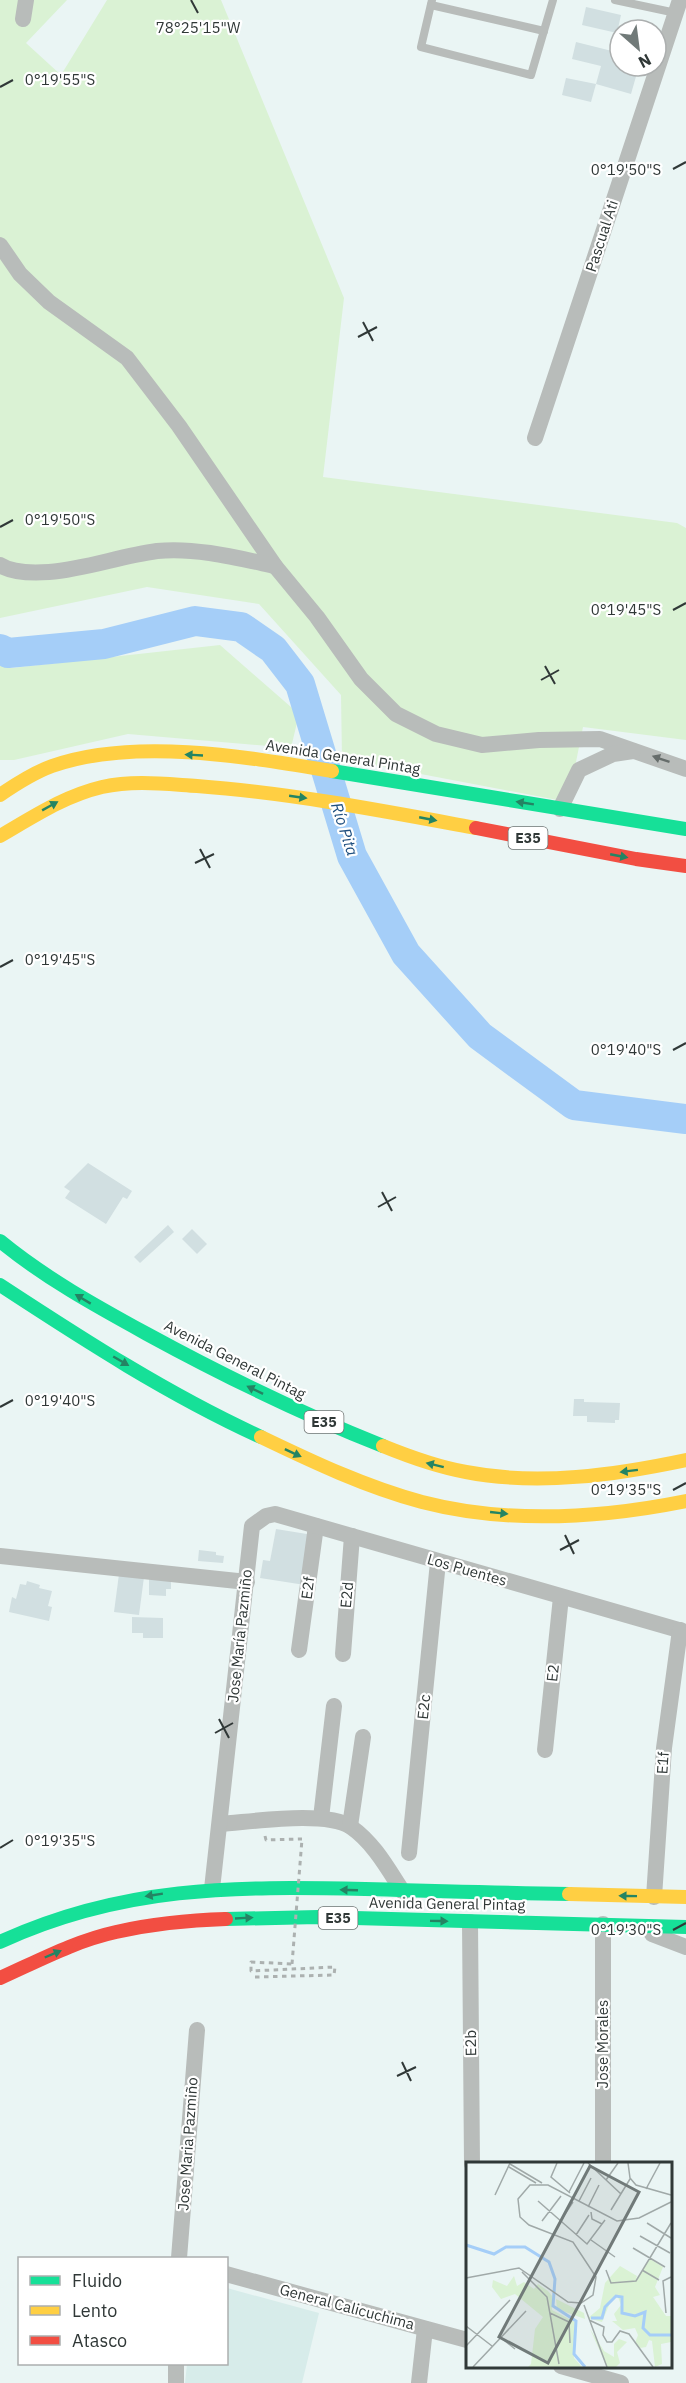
<svg xmlns="http://www.w3.org/2000/svg" width="686" height="2383" font-family="'IBM Plex Sans',sans-serif">
<style>
.built{fill:#d7ecea}
.green{fill:#daf2d4}
.lines{fill:none;stroke-linecap:round;stroke-linejoin:round}
.river{stroke:#a5cef8;stroke-width:30}
.building{fill:#d1dfe1}
.path{stroke:#acb1b0;stroke-width:3;stroke-dasharray:4.5 4.5;stroke-linecap:butt}
.lane{stroke:#b8bcba;stroke-width:8}
.street{stroke:#b8bcba;stroke-width:16}
.fast{stroke:#16e098;stroke-width:14}
.slow{stroke:#ffcf43;stroke-width:14}
.jam{stroke:#f24e42;stroke-width:14}
.path-bridge{stroke:#acb1b0;stroke-width:3;stroke-dasharray:4.5 4.5;stroke-linecap:butt}
.oneway{fill:#248463}
.oneway2{fill:#666d6b}
.ticks{fill:none;stroke:#303837;stroke-width:2}
.labels{text-anchor:middle;stroke-width:4.5;stroke-linejoin:round;paint-order:stroke}
.shield{fill:#fff;stroke:#6e7473;stroke-width:1.5}
.shield-label{font-size:14px;font-weight:bold;fill:#303837}
.street-label{font-size:15px;fill:#303837;stroke:#fff}
.water-label{font-size:16px;font-style:italic;fill:#205080;stroke:#fff}
.inset-river{fill:none;stroke:#a5cef8;stroke-width:3}
.inset-road{fill:none;stroke:#a0a9a8;stroke-width:1.5}
.view{fill:#717a79;fill-opacity:0.15;stroke:#717a79;stroke-width:3}
.inset-edge{fill:none;stroke:#303837;stroke-width:3}
.ticks-label{font-size:15px;text-anchor:middle;fill:#303837;stroke:#fff;stroke-width:4.5;stroke-linejoin:round;paint-order:stroke}
</style>
<rect width="100%" height="100%" fill="#eaf5f4"/>
<path class="built" d="M227 2288 319 2313 302 2383H185L187 2364H226Z"/>
<g class="green">
<path d="M0 0H67L26 43 61 75 107 0H221L344 298 323 477 677 523 686 528V740L583 727 568 802 342 759 341 695 259 604 147 587 0 618Z"/>
<path d="M220 645 299 714 291 748 128 734 14 760H0V665L12 668Z"/>
</g>
<g class="lines">
<path class="river" d="M0 649 8 653 104 644 195 621 241 627 273 649 300 684 352 856 406 954 480 1036 574 1105 686 1119"/>
</g>
<g class="building">
<path d="M586 7 621 15 617 33 582 25Z"/>
<path d="M576 42 620 53V66H639L631 94 596 84 601 66 572 59Z"/>
<path d="M566 78 596 84 591 102 562 95Z"/>
<path d="M88 1163 132 1191 127 1199 123 1197 106 1224 65 1198 70 1191 64 1187Z"/>
<path d="M168 1225 174 1232 140 1263 134 1257Z"/>
<path d="M192 1229 207 1244 197 1254 182 1239Z"/>
<path d="M574 1399H584V1402L620 1403 619 1420H615V1423L587 1422V1416H573Z"/>
<path d="M276 1529 313 1535 305 1585 260 1578 263 1560 270 1561Z"/>
<path d="M199 1550 216 1552V1555L224 1556 223 1563 198 1561Z"/>
<path d="M119 1574 144 1577 139 1615 114 1612Z"/>
<path d="M149 1576 171 1578V1589H166V1596L149 1595Z"/>
<path d="M27 1581 40 1585 39 1588 52 1591 48 1606 52 1607 49 1621 9 1612 12 1597 16 1599 20 1584 26 1585Z"/>
<path d="M132 1617 163 1618V1638H143V1633H132Z"/>
</g>
<g class="lines">
<g class="path">
<path d="M265 1836 266 1840 302 1839"/>
<path d="M255 1977 334 1975 335 1967 251 1971V1962L292 1964"/>
</g>
<g class="lane">
<path d="M432 0 421 47 531 75 553 0"/>
<path d="M615 0 676 13"/>
<path d="M431 5 544 31"/>
</g>
<g class="street">
<path d="M23 19 26 0"/>
<path d="M0 245 20 274 49 302 127 358 179 426 275 566 317 617 361 679 396 714 436 734 482 745 539 740 600 739 686 769"/>
<path d="M535 438 680 0"/>
<path d="M0 565C12 573 34 573 49 572 86 569 120 556 157 551 195 547 238 558 275 566"/>
<path d="M560 809 579 770 613 754 633 751"/>
<path d="M0 1556 247 1582"/>
<path d="M299 1650 316 1526"/>
<path d="M343 1654 352 1536"/>
<path d="M545 1750 561 1597"/>
<path d="M321 1818 334 1706"/>
<path d="M220 1824C251 1822 326 1810 351 1827 374 1843 388 1869 403 1892"/>
<path d="M350 1826 363 1737"/>
<path d="M409 1853 438 1562"/>
<path d="M212 1889 252 1526 266 1516 275 1514 686 1632"/>
<path d="M654 1897 664 1748 680 1630"/>
<path d="M470 1922 472 2164"/>
<path d="M652 1934 686 1947"/>
<path d="M603 2164V1924"/>
<path d="M179 2258 197 2030"/>
<path d="M226 2274 467 2340"/>
<path d="M561 2366 621 2383"/>
<path d="M176 2383V2364"/>
<path d="M419 2383 425 2329"/>
</g>
<g class="fast">
<path d="M332 771 686 829"/>
<path d="M0 1241C45 1278 96 1306 147 1334 224 1376 302 1414 383 1446"/>
<path d="M0 1285C84 1340 169 1395 261 1437"/>
<path d="M226 1919 318 1917 686 1927"/>
<path d="M0 1942C121 1886 234 1886 365 1889 433 1891 501 1893 569 1894"/>
</g>
<g class="slow">
<path d="M0 795C16 784 33 773 52 766 134 737 248 757 332 771"/>
<path d="M0 836C33 817 64 796 102 787 134 780 165 784 197 786 291 793 384 811 476 828"/>
<path d="M261 1437C313 1462 366 1487 422 1502 507 1524 601 1518 686 1501"/>
<path d="M383 1446C410 1457 438 1467 466 1472 538 1486 615 1475 686 1460"/>
<path d="M569 1894 686 1897"/>
</g>
<g class="jam">
<path d="M476 828 636 859 686 866"/>
<path d="M0 1978C38 1961 75 1941 116 1932 151 1924 190 1920 226 1919"/>
</g>
<path class="path-bridge" d="M292 1964 302 1839"/>
</g>
<defs><path id="oneway-solid" d="M-6-.8H1V-3.2L6.5 0L1 3.2V.8H-6Z" transform="scale(1.5)"/></defs>
<g class="oneway">
<use href="#oneway-solid" transform="translate(194 755) rotate(-177)"/>
<use href="#oneway-solid" transform="translate(298 797) rotate(8)"/>
<use href="#oneway-solid" transform="translate(525 803) rotate(-171)"/>
<use href="#oneway-solid" transform="translate(50 806) rotate(-29)"/>
<use href="#oneway-solid" transform="translate(428 819) rotate(11)"/>
<use href="#oneway-solid" transform="translate(619 856) rotate(11)"/>
<use href="#oneway-solid" transform="translate(83 1299) rotate(-149)"/>
<use href="#oneway-solid" transform="translate(121 1361) rotate(30)"/>
<use href="#oneway-solid" transform="translate(255 1390) rotate(-154)"/>
<use href="#oneway-solid" transform="translate(293 1453) rotate(25)"/>
<use href="#oneway-solid" transform="translate(435 1465) rotate(-166)"/>
<use href="#oneway-solid" transform="translate(629 1471) rotate(173)"/>
<use href="#oneway-solid" transform="translate(499 1513) rotate(6)"/>
<use href="#oneway-solid" transform="translate(349 1890) rotate(-178)"/>
<use href="#oneway-solid" transform="translate(154 1895) rotate(171)"/>
<use href="#oneway-solid" transform="translate(628 1896) rotate(-179)"/>
<use href="#oneway-solid" transform="translate(244 1918) rotate(-3)"/>
<use href="#oneway-solid" transform="translate(439 1921) rotate(1)"/>
<use href="#oneway-solid" transform="translate(53 1954) rotate(-23)"/>
</g>
<use class="oneway2" href="#oneway-solid" transform="translate(661 759) rotate(-161)"/>
<path class="ticks" d="M191 0 198 13M0 87 13 80M673 169 686 162M363 322 373 341M358 337 377 327M0 527 13 520M673 610 686 603M545 666 555 684M541 680 559 670M200 849 210 868M195 863 214 854M0 967 13 960M673 1050 686 1043M382 1192 392 1211M378 1207 396 1197M0 1407 13 1400M673 1490 686 1483M565 1535 574 1554M560 1550 579 1540M219 1719 229 1738M215 1733 233 1723M0 1848 13 1840M673 1930 686 1923M402 2062 411 2081M397 2076 416 2067"/>
<g class="labels">
<g class="shield">
<rect x="508.5" y="827" width="39" height="22" rx="4.5"/>
<rect x="304.5" y="1411" width="39" height="22" rx="4.5"/>
<rect x="318.5" y="1907" width="39" height="22" rx="4.5"/>
</g>
<g class="shield-label">
<text x="528" y="843">E35</text>
<text x="324" y="1427">E35</text>
<text x="338" y="1923">E35</text>
</g>
<g class="street-label">
<text transform="translate(602 236) rotate(-72)" y="5">Pascual Ati</text>
<text transform="translate(343 757) rotate(9)" y="5">Avenida General Pintag</text>
<text transform="translate(235 1360) rotate(27)" y="5">Avenida General Pintag</text>
<text transform="translate(467 1570) rotate(16)" y="5">Los Puentes</text>
<text transform="translate(308 1588) rotate(-82)" y="5">E2f</text>
<text transform="translate(347 1595) rotate(-85)" y="5">E2d</text>
<text transform="translate(240 1636) rotate(-84)" y="5">Jose María Pazmiño</text>
<text transform="translate(553 1673) rotate(-84)" y="5">E2</text>
<text transform="translate(424 1707) rotate(-84)" y="5">E2c</text>
<text transform="translate(663 1763) rotate(-86)" y="5">E1f</text>
<text transform="translate(447 1904) rotate(1)" y="5">Avenida General Pintag</text>
<text transform="translate(471 2043) rotate(-91)" y="5">E2b</text>
<text transform="translate(603 2044) rotate(-90)" y="5">Jose Morales</text>
<text transform="translate(188 2144) rotate(-86)" y="5">Jose Maria Pazmiño</text>
<text transform="translate(347 2307) rotate(15)" y="5">General Calicuchima</text>
</g>
<g class="water-label">
<text transform="translate(345 829) rotate(72)" y="6">Río Pita</text>
</g>
</g>
<g transform="translate(466 2162)">
<rect width="206" height="206" fill="#eaf5f4"/>
<path d="M184 97 197 105 189 125 194 133 187 135 200 154H205V180L195 182 196 202 189 205 186 179 183 178 180 185 174 186 169 181 172 173 169 166 157 168 146 159H151L148 152 155 143 152 135 146 136 136 160 122 156 134 146 139 121 154 104 171 114 170 117ZM48 114 51 124 58 120 68 127 72 122 82 129 86 134V148L109 160 108 196 116 205H62L65 202 69 167 77 155 49 132 35 137 26 125 27 118 41 124ZM90 137 118 151 119 157 91 147ZM124 167 138 189 148 195V182L153 177 161 180 151 190 154 201 150 205H141Z" fill="#daf2d4"/>
<path class="inset-river" d="M0 83 28 92 40 85H59L83 100 89 117 87 144 110 159 108 192 119 205M125 156H136L139 145 150 134 156 135V151L169 154 179 150 177 166 184 173H205"/>
<path class="inset-road" d="M91 1 85 15 104 31M122 1 155 32M162 1 164 16 170 23 205 33M44 2 76 21M43 5 70 21M140 18 152 1M180 27 194 1M103 30 118 1M29 33 44 1M72 39 121 82 139 58M113 39 125 16M122 45 133 23M145 48 164 17M125 50 126 57 136 62M95 58 107 40M76 59 95 34M181 61 205 76M110 73 123 53M174 74 204 91M125 78 149 95M167 86 199 105M140 108 145 121 170 119 205 61M176 108 193 118M56 110 81 135 93 202M0 116 53 106 102 140 115 141 127 133 130 115 107 80 63 63 54 55 52 37 64 23H82L151 59 173 56 205 40M118 143 141 205M84 151 103 160 104 181M200 151 197 119 205 115M123 158 138 165 137 173 141 180H146L154 169 163 172 187 205M0 164 26 184M34 175 49 187M0 184 44 138M7 205 60 149"/>
<path class="view" d="M124 4 173 30 82 201 33 175Z"/>
<rect width="206" height="206" class="inset-edge"/>
</g>
<g class="ticks-label">
<text x="198" y="33">78°25'15"W</text>
<text x="60" y="85">0°19'55"S</text>
<text x="626" y="175">0°19'50"S</text>
<text x="60" y="525">0°19'50"S</text>
<text x="626" y="615">0°19'45"S</text>
<text x="60" y="965">0°19'45"S</text>
<text x="626" y="1055">0°19'40"S</text>
<text x="60" y="1406">0°19'40"S</text>
<text x="626" y="1495">0°19'35"S</text>
<text x="60" y="1846">0°19'35"S</text>
<text x="626" y="1935">0°19'30"S</text>
</g>
<rect x="18" y="2257" width="210" height="108" fill="#ffffff" stroke="#acafaf" stroke-width="1.5"/>
<rect x="30" y="2276" width="30" height="9" fill="#16e098" stroke="#acafaf" stroke-width="1.5"/>
<text x="72" y="2287" font-size="18" fill="#303837">Fluido</text>
<rect x="30" y="2306" width="30" height="9" fill="#ffcf43" stroke="#acafaf" stroke-width="1.5"/>
<text x="72" y="2317" font-size="18" fill="#303837">Lento</text>
<rect x="30" y="2336" width="30" height="9" fill="#f24e42" stroke="#acafaf" stroke-width="1.5"/>
<text x="72" y="2347" font-size="18" fill="#303837">Atasco</text>
<g transform="translate(638 48) rotate(152)"><circle r="28" fill="#ffffff" stroke="#acafaf" stroke-width="1.5"/>
<path d="M0-4.5L10 22L0 15L-10 22Z" fill="#717a79"/>
<text y="-9" font-size="16" font-weight="bold" text-anchor="middle" fill="#303837">N</text>
</g>
</svg>
